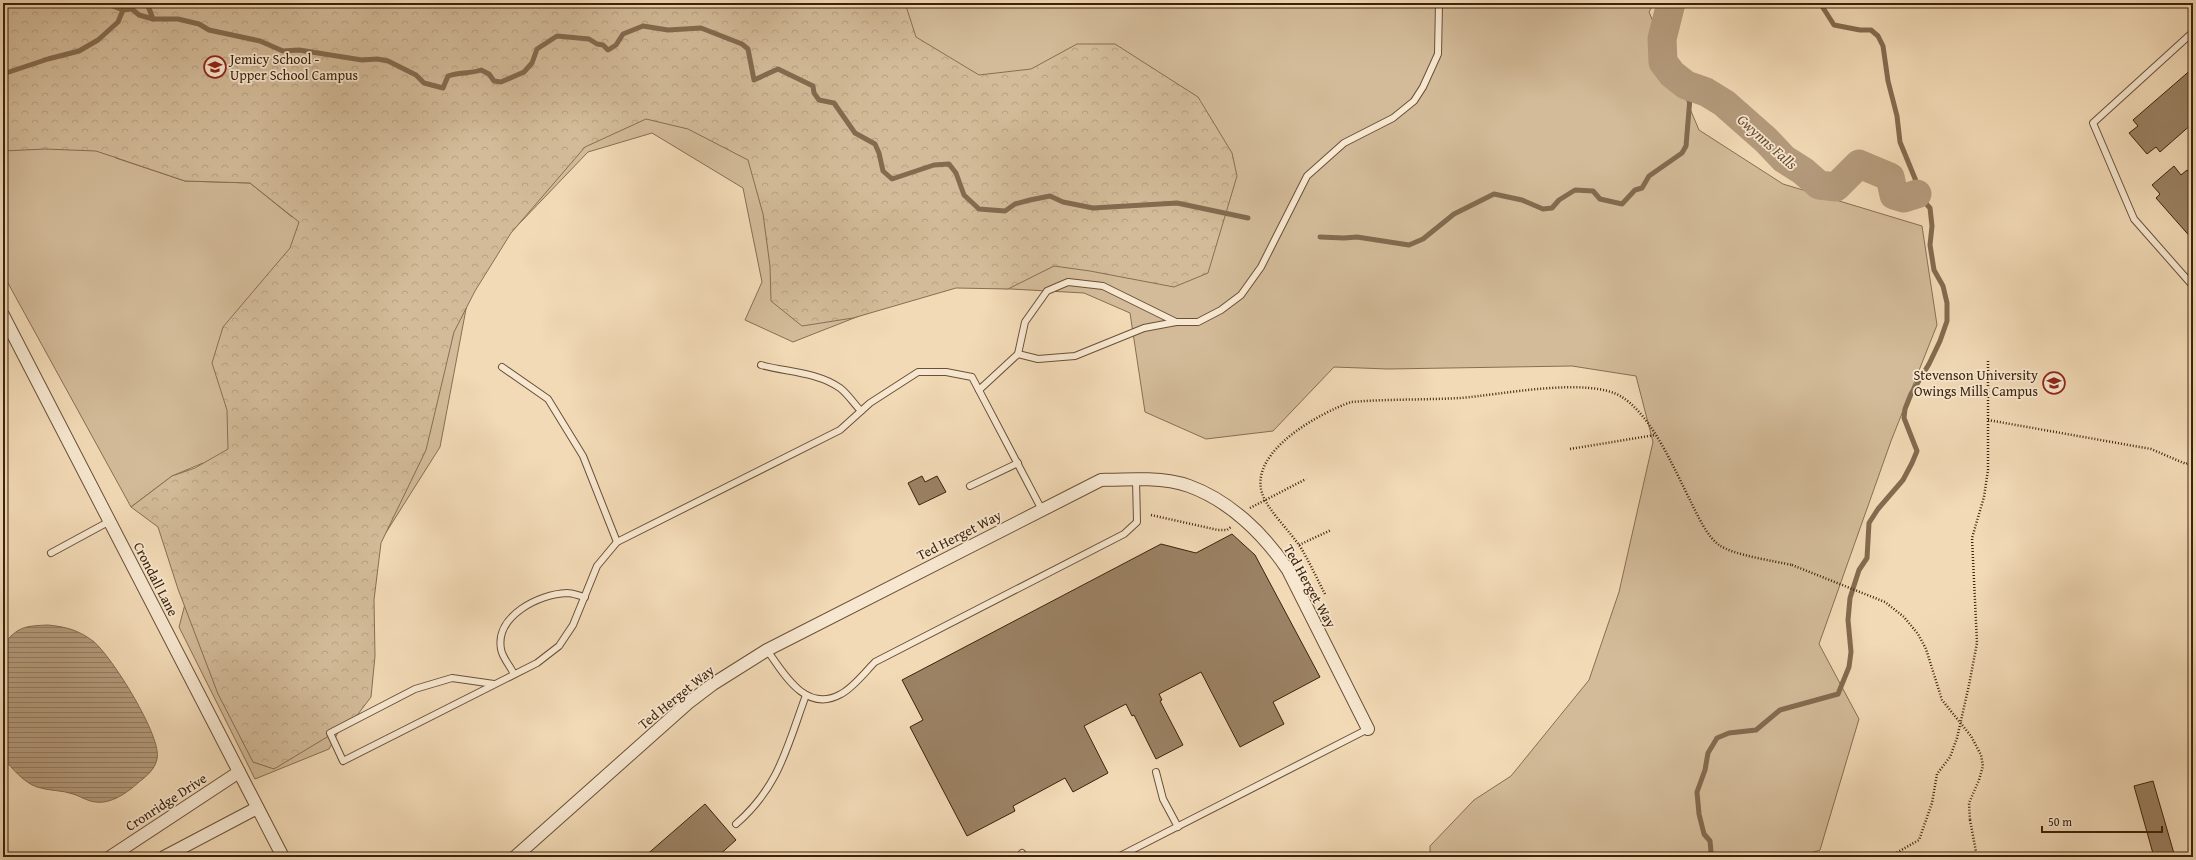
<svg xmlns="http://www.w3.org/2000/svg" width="2196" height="860" font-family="'Gentium Book Plus',serif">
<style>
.green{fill:#d3bb99;stroke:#886e52;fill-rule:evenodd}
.forest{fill:url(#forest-crowns);stroke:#886e52}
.water{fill:url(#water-rules);stroke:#846b4f}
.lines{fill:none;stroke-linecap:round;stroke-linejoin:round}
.stream{stroke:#846b4f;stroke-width:5}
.river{stroke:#b49b7c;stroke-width:29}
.building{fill:#9b8264;stroke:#3c220b}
.service-casing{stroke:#6a5036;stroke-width:8}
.minor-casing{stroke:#6a5036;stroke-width:14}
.path{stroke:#3c220b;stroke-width:2.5;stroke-dasharray:1 2;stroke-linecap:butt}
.service{stroke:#f7e7d0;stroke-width:6}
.minor{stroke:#f7e7d0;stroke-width:12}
.path-bridge{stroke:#3c220b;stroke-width:2.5;stroke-dasharray:1 2;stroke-linecap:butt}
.labels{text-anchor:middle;stroke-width:3.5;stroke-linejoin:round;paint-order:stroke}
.poi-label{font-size:14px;fill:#3c220b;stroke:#f7e7d0;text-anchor:start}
.street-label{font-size:14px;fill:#3c220b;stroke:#f7e7d0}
.water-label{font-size:15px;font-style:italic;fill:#664c33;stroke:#f7e7d0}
</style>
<defs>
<pattern id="forest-crowns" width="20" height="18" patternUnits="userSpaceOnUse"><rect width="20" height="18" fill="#d3bb99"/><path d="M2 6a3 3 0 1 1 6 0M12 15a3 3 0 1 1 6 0" fill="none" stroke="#b6a082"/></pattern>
<pattern id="water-rules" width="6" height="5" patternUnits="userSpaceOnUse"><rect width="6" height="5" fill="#b49b7c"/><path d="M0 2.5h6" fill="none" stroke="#947e64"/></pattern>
</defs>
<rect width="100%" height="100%" fill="#f2dab6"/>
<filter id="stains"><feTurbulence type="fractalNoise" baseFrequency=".005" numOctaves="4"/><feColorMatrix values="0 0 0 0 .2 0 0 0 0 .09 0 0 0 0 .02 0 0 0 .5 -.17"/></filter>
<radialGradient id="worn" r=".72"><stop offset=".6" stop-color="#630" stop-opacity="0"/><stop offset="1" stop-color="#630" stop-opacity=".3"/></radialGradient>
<path class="green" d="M3 3H1654L1649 12 1699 130 1783 184 1922 226 1937 325 1891 441 1819 644 1859 719 1820 850 1799 857H1430V846L1474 800 1511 776 1589 680 1619 592 1653 442 1636 376 1572 366 1388 369 1334 367 1273 431 1206 439 1145 412 1130 313 1084 293 938 285 793 342 745 320 762 282 743 188 652 133 588 152 473 272 440 447 375 550 362 689 329 749 255 779 179 627 195 566 203 463 172 476 131 507 3 274ZM116 158 242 177 295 212 292 217 250 183 185 181Z"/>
<path class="forest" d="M3 3H905L916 37 979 75 1031 69 1077 44H1115L1198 97 1232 153 1237 176 1208 273 1174 287 1090 271 1054 266 1008 289 956 288 853 318 802 326 771 301 770 266 763 214 748 160 688 129 646 119 585 147 511 233 475 291 454 332 426 450 381 543 374 600 375 656 371 697 352 722 274 769 253 762 218 694 178 589 158 527 131 507 172 476 195 468 228 449 227 410 212 363 223 327 290 248 299 222 250 183 185 181 96 151 45 149 3 151Z"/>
<path class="water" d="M48 625C67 627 78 630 93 641 111 655 163 738 157 759 155 769 147 776 139 782 128 792 112 804 96 802 89 802 80 796 73 794 62 790 49 791 37 787 23 782 13 769 3 758V645C18 626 26 626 48 625Z"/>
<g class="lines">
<g class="stream">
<path d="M105 3 123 10 132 9 139 15 153 19H178L199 24 209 30 260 41 283 51 299 50 362 60 377 59 388 61 416 75 424 83 443 88 448 76C459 72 469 74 481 70L489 74 494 81 501 82 524 72 532 63 537 49 557 36 589 39 597 44 603 45 608 50 616 45 623 34 643 26 668 30 701 28 742 44 748 49 754 80 778 69 813 86 814 93 819 100 834 103 855 133 875 144 879 153 883 171 892 179 934 165 949 164 956 173 964 195 979 209 1005 211 1015 204 1030 200 1050 196 1063 202 1093 208 1177 203 1248 218"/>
<path d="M147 3 153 19"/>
<path d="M3 74 48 59 79 51 98 40 118 22 123 10"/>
<path d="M1320 237 1344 238 1357 237 1409 245 1423 239 1454 214 1494 194 1522 200 1543 209 1552 208 1559 200 1575 190 1593 191 1600 199 1622 204 1635 190 1642 188 1649 176 1682 153 1686 146 1690 98 1706 92"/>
<path d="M1709 857 1711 852 1710 841 1704 834 1699 814 1697 792 1705 770 1708 753 1717 738 1729 733 1756 730 1780 710 1838 694 1849 667 1851 652 1848 620 1850 598 1859 570 1867 558 1869 523 1878 509 1903 480 1912 463 1917 451 1904 418 1905 409 1911 394 1929 364 1940 341 1947 321V303L1943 286 1934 270 1930 245 1932 226 1930 208 1917 194 1916 181 1900 142 1897 116 1888 81 1883 46 1878 36 1871 30H1860L1834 25 1820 3"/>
</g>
<path class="river" d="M1671 3 1662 39 1663 62 1672 74 1686 85 1706 92 1724 103 1766 140 1784 159 1803 171 1819 185 1836 187 1859 164 1890 177 1894 195 1904 198 1917 194"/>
</g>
<g class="building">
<path d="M2193 68V123L2160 152 2156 147 2147 154 2129 133 2138 126 2133 120Z"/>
<path d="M2174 166 2181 175 2187 170 2193 177V240L2156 198 2160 194 2152 185Z"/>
<path d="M922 476 925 482 937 476 946 492 919 505 908 483Z"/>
<path d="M1232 534 1255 555 1320 677 1273 702 1284 724 1240 747 1201 672 1159 694 1162 700 1160 701 1183 745 1156 759 1134 715 1132 716 1126 704 1084 726 1108 773 1073 792 1065 778 1013 806 1015 811 967 836 910 727 923 720 902 680 1161 544 1196 553Z"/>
<path d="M2153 781 2175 857H2154L2134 786Z"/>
<path d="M705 804 736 840 717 857H644Z"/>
</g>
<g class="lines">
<g class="service-casing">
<g id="service">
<path d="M2193 32 2093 123 2134 219 2193 286"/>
<path d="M1018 354 1038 359 1075 356 1144 328 1176 322H1198L1221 310 1241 295 1261 267 1307 176 1344 143 1393 118 1414 101 1423 87 1438 54 1439 3"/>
<path d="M761 365C786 372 818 372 840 388 848 394 854 404 861 411"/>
<path d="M502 367 548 399 583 456 617 542"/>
<path d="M979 390 1018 354 1025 322 1047 291 1068 282 1103 286 1176 322"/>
<path d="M970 486 1018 463"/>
<path d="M51 553 110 521"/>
<path d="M767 650C784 674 806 714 841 694 854 687 865 672 875 662L1124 534 1137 522 1136 480"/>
<path d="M514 674C510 666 502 657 501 649 495 616 539 594 567 593 573 593 579 596 585 597"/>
<path d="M494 684 452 678 415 689 330 733 343 761 537 663 559 646 573 625 597 566 617 542 840 430 870 403 918 372H946L972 377 1042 510"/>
<path d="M1156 772 1163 799 1178 827"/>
<path d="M736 824C779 787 787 747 806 695"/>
<path d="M1022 853 1025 857"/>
<path d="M1118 857 1368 729"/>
</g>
</g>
<g class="minor-casing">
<g id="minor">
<path d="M3 315 283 857"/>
<path d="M110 857 239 772"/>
<path d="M164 857 257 808"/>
<path d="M515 857 688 703 713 684 767 650 1101 480C1128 479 1164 477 1189 486 1230 501 1264 534 1288 570L1368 729"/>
</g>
</g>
<g class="path">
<path d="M1988 420 2151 449 2186 464 2193 460"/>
<path d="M1570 449 1655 435"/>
<path d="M1250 508 1306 479"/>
<path d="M1151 515 1218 530H1227L1232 526"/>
<path d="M1299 545 1331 530"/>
<path d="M1325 594C1317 579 1310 563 1301 548 1290 531 1268 511 1262 493 1249 451 1320 413 1351 402 1387 399 1424 400 1460 398 1500 395 1589 376 1622 397 1653 417 1674 469 1691 502 1698 516 1706 535 1719 545 1733 555 1774 561 1792 565"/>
<path d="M1970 820 1977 857"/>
<path d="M1889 857 1919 840 1932 803 1937 774 1950 757 1957 738 1969 685 1977 643 1972 538 1984 497 1988 470V360"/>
</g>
<use href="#service" class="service"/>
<use href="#minor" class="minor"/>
<path class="path-bridge" d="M1792 565 1885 602 1904 617 1918 634 1926 649 1942 700 1971 736 1981 755 1983 766 1979 780 1969 803 1970 820"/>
</g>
<defs>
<g id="school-ring" transform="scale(1.15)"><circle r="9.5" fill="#f7e7d0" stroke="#8f2418" stroke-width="1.5"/><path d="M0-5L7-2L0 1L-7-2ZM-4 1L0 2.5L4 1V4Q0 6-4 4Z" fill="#8f2418"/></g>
<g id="university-ring" transform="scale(1.15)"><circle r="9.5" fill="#f7e7d0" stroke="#8f2418" stroke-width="1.5"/><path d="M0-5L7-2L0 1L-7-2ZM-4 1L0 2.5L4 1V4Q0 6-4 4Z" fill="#8f2418"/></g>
</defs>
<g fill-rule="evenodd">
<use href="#school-ring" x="215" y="67"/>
<use href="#university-ring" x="2054" y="383"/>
</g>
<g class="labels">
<g class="poi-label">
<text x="230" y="64">Jemicy School -<tspan x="230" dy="16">Upper School Campus</tspan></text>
<text x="2038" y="380" text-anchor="end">Stevenson University<tspan x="2038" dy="16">Owings Mills Campus</tspan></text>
</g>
<g class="street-label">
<text transform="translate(959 535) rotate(-27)" y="5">Ted Herget Way</text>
<text transform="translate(156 579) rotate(63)" y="5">Crondall Lane</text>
<text transform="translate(1310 586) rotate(61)" y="5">Ted Herget Way</text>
<text transform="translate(676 697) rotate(-39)" y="5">Ted Herget Way</text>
<text transform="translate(166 802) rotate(-33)" y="5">Cronridge Drive</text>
</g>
<g class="water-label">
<text transform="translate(1767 142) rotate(42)" y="5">Gwynns Falls</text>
</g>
</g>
<rect width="2196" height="860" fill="none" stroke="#f2dab6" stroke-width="16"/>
<rect x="4" y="4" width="2188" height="852" fill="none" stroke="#3c220b" stroke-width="2"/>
<rect x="8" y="8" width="2180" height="844" fill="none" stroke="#3c220b"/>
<path d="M2042 826v6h120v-6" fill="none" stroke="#3c220b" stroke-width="2"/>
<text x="2048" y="826" font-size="12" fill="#3c220b" stroke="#f7e7d0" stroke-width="3" paint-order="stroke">50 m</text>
<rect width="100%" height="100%" filter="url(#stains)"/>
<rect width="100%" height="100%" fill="url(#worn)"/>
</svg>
